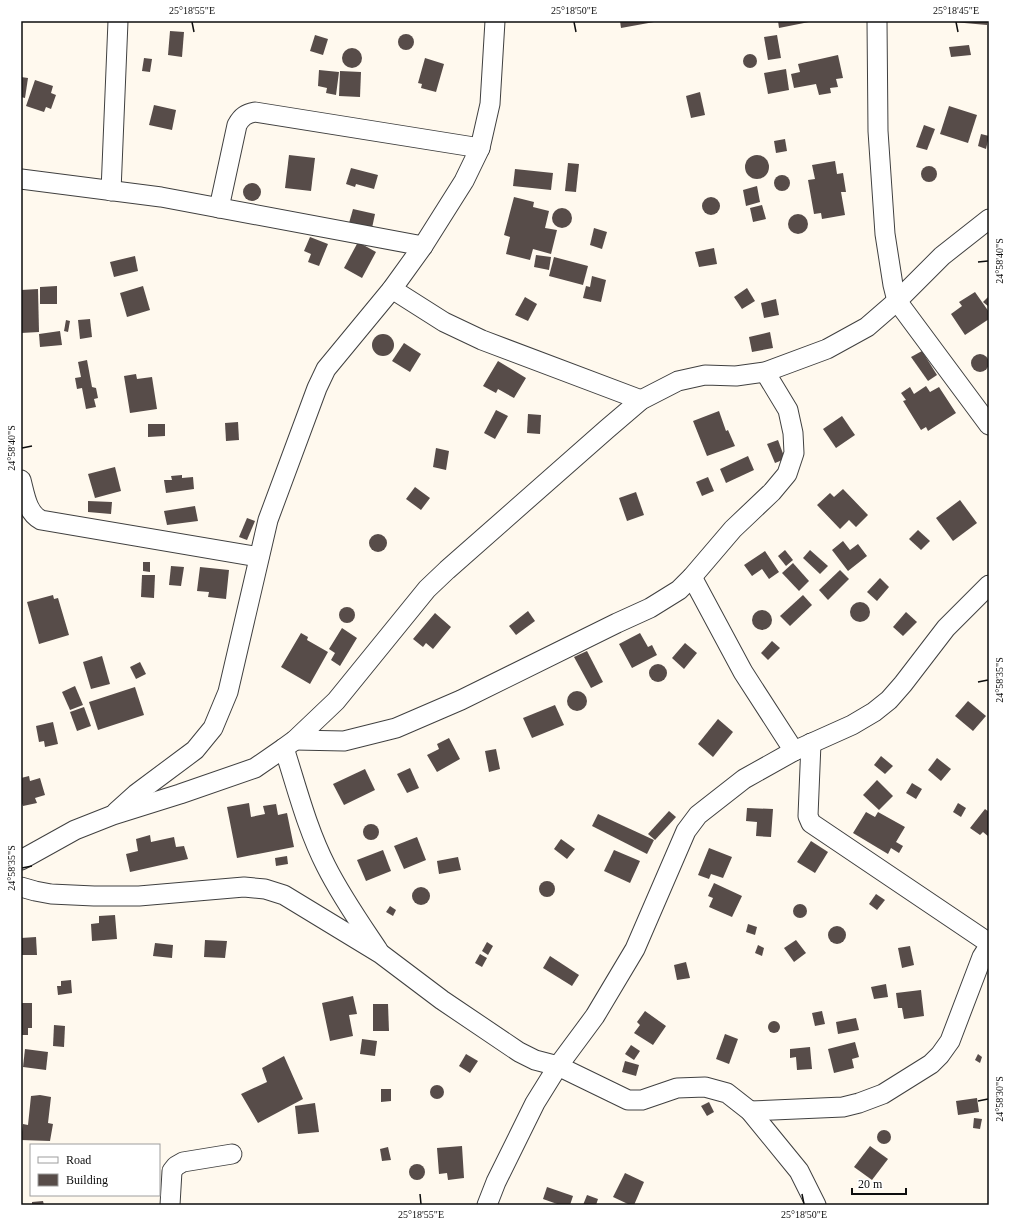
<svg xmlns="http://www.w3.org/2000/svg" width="1010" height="1226" font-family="'Times New Roman',serif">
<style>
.building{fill:#574c49}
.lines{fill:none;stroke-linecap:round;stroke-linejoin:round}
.minor-casing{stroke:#404040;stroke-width:21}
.minor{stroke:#fff;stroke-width:19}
.ticks{fill:none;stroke:#0d0d0d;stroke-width:1.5}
.neatline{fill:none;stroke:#0d0d0d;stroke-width:1.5}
.ticks-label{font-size:10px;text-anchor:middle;fill:#0d0d0d}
</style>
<rect width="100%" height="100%" fill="#fff9ee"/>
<g class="building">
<path d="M620 21H654V22L621 28Z"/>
<path d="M778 21H809V22L779 28Z"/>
<path d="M953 21H987V25L953 22Z"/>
<path d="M170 31 184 32 182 57 168 55Z"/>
<circle cx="406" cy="42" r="8"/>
<path d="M315 35 328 39 323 55 310 51Z"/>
<path d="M777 35 781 58 768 60 764 37Z"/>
<path d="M969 45 971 55 951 57 949 47Z"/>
<circle cx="352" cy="58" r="10"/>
<circle cx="750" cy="61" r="7"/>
<path d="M838 55 843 78 836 79 838 87 830 88 831 93 819 95 816 84 794 88 791 74 800 72 798 64Z"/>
<path d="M144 58 152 59 150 72 142 71Z"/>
<path d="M425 58 444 64 436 92 421 88 422 84 418 83Z"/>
<path d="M786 69 789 90 768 94 764 73Z"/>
<path d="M319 70 339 72 336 95 326 93 327 88 318 86Z"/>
<path d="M340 71 361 72 360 97 339 96Z"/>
<path d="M21 77 28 78 25 98 21 97Z"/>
<path d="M35 80 53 86 51 93 56 95 51 109 46 107 44 112 26 106Z"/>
<path d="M700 92 705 115 691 118 686 96Z"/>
<path d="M154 105 176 110 172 130 149 125Z"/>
<path d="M949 106 977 115 968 143 940 134Z"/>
<path d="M924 125 935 129 927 150 916 147Z"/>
<path d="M981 134 989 136 986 149 978 146Z"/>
<path d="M785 139 787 151 776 153 774 141Z"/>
<path d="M289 155 315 158 311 191 285 188Z"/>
<circle cx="757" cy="167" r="12"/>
<path d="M835 161 837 174 843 173 846 192H841L845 215 822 219 821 213 814 214 808 180 815 179 812 165Z"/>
<path d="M568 163 579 164 576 192 565 191Z"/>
<circle cx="929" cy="174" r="8"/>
<path d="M351 168 378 175 374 189 356 184 355 187 346 184Z"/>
<path d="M515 169 553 173 551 190 513 186Z"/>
<circle cx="782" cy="183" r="8"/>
<circle cx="252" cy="192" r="9"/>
<path d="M757 186 760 202 746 206 743 190Z"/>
<circle cx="711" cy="206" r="9"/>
<path d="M514 197 534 202 533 207 549 211 545 228 557 230 551 254 533 249 530 260 506 254 510 237 504 235Z"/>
<path d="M762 205 766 219 753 222 750 208Z"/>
<circle cx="562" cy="218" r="10"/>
<path d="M353 209 375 214 372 228 349 223Z"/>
<circle cx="798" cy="224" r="10"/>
<path d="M594 228 607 232 602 249 590 245Z"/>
<path d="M310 237 328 244 319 266 308 262 311 254 304 251Z"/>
<path d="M358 242 376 252 362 278 344 268Z"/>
<path d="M714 248 717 264 699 267 695 252Z"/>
<path d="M536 255 551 257 549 270 534 267Z"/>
<path d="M135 256 138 271 114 277 110 262Z"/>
<path d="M554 257 588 266 583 285 549 276Z"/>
<path d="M592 276 606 280 601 302 583 298 586 286 590 287Z"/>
<path d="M57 286V304H40V287Z"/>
<path d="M143 286 150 310 127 317 120 293Z"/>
<path d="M747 288 755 301 742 309 734 297Z"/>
<path d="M38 289 39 332 21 333V290Z"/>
<path d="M975 292 989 312V319L965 335 951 314 962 306 959 302Z"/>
<path d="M989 296V307L983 302Z"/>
<path d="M525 297 537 304 528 321 515 315Z"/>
<path d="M776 299 779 315 764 318 761 303Z"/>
<path d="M90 319 92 337 80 339 78 320Z"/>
<path d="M66 320 70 321 68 332 64 331Z"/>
<path d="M60 331 62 345 40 347 39 334Z"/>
<path d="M770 332 773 348 752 352 749 337Z"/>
<circle cx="383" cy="345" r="11"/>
<path d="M404 343 421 354 410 372 392 361Z"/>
<path d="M922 351 937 375 928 381 911 357Z"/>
<circle cx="980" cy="363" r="9"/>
<path d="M87 360 92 387 96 388 98 398 94 399 96 407 86 409 82 388 77 389 75 378 81 377 78 362Z"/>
<path d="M498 361 526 378 514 398 498 389 496 393 483 386Z"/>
<path d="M136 374 137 379 152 377 157 409 130 413 124 376Z"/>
<path d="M926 386 930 392 939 387 956 413 928 431 926 427 921 430 903 401 906 400 901 393 910 387 914 394Z"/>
<path d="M496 410 508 416 495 439 484 433Z"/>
<path d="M719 411 726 431 728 430 735 446 707 456 693 421Z"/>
<path d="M528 414 541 415 540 434 527 433Z"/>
<path d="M842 416 855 435 836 448 823 429Z"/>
<path d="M238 422 239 440 226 441 225 423Z"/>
<path d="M148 424H165V436L148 437Z"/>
<path d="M778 440 785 459 775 463 767 444Z"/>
<path d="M436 448 449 451 446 470 433 467Z"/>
<path d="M748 456 754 470 726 483 720 469Z"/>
<path d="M115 467 121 491 95 498 88 474Z"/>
<path d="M182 475V478L193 477 194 489 166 493 164 480H172L171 476Z"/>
<path d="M708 477 714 491 702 496 696 482Z"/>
<path d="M415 487 430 498 421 510 406 499Z"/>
<path d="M843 489 868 515 856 527 849 520 840 529 817 505 830 493 834 497Z"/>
<path d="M636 492 644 515 627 521 619 498Z"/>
<path d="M960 500 977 523 953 541 936 518Z"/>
<path d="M88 501 112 502 111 514 88 512Z"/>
<path d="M195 506 198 521 167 525 164 511Z"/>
<path d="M247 518 255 521 247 540 239 537Z"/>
<path d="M918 530 930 541 921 550 909 539Z"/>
<circle cx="378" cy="543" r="9"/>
<path d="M843 541 850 550 858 544 867 556 848 571 832 550Z"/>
<path d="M785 550 793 560 786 566 778 556Z"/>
<path d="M810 550 828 566 820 574 803 558Z"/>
<path d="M765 551 779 572 769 579 762 569 752 576 744 565Z"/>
<path d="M143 562H150V572L143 571Z"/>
<path d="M793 563 809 581 799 591 782 573Z"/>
<path d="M171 566 184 567 181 586 169 585Z"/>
<path d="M200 567 229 570 226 599 208 597 209 592 197 591Z"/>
<path d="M840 570 849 579 828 600 819 590Z"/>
<path d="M142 575H155L154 598 141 597Z"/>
<path d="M880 578 889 587 877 601 867 592Z"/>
<path d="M53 595 54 599 58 598 69 635 39 644 27 602Z"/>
<path d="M803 595 812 605 790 626 780 616Z"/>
<circle cx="860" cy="612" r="10"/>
<circle cx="347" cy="615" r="8"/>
<circle cx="762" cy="620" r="10"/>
<path d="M528 611 535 621 516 635 509 626Z"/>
<path d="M906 612 917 622 903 636 893 627Z"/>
<path d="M435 613 451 627 433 649 426 643 423 647 413 639Z"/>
<path d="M342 628 357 638 340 666 331 660 335 653 329 649Z"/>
<path d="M301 633 308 637 307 640 328 652 310 684 281 667Z"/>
<path d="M640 633 648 647 652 645 657 655 632 668 619 644Z"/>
<path d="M772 641 780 648 768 660 761 653Z"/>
<path d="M685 643 697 653 684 669 672 658Z"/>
<path d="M587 651 603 682 591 688 574 657Z"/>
<path d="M102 656 110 684 91 689 83 662Z"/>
<path d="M140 662 146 674 136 679 130 667Z"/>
<circle cx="658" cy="673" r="9"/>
<path d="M75 686 83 705 70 710 62 692Z"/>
<path d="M135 687 144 715 98 730 89 702Z"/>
<circle cx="577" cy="701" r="10"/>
<path d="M968 701 986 716 973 731 955 716Z"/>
<path d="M555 705 564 725 532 738 523 718Z"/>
<path d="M84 707 91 726 77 731 70 712Z"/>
<path d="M718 719 733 732 713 757 698 744Z"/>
<path d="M53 722 58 744 45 747 44 741 39 742 36 726Z"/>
<path d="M449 738 460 759 437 772 427 755 439 749 437 744Z"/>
<path d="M496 749 500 769 489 772 485 751Z"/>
<path d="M881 756 893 766 885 774 874 765Z"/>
<path d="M937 758 951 769 941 781 928 770Z"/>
<path d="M410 768 419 788 407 793 397 774Z"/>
<path d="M365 769 375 790 344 805 333 784Z"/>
<path d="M29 776 30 781 40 778 45 795 35 798 37 803 23 806 21 801V778Z"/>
<path d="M877 780 893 796 879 810 863 795Z"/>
<path d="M912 783 922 789 916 799 906 793Z"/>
<path d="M249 803 251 817 265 814 263 806 276 804 278 815 287 813 294 847 237 858 227 807Z"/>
<path d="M958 803 966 808 961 817 953 812Z"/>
<path d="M747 808 773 809 771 837 756 836 757 822 746 821Z"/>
<path d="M985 809 989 812V837L983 832 980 835 970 828Z"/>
<path d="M669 811 676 817 655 840 648 834Z"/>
<path d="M866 812 875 817 878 812 905 827 896 842 903 846 899 853 891 848 888 854 853 833Z"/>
<path d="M598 814 654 840 647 854 592 826Z"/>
<circle cx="371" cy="832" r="8"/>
<path d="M150 835 151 842 174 837 176 847 184 846 188 859 130 872 126 854 138 851 136 839Z"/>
<path d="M417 837 426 860 404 869 394 846Z"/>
<path d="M561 839 575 849 567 859 554 849Z"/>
<path d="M811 841 828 852 815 873 797 862Z"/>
<path d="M709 848 732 857 723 878 711 874 709 879 698 875Z"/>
<path d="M383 850 391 871 366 881 357 860Z"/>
<path d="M614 850 640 861 630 883 604 871Z"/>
<path d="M287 856 288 864 276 866 275 858Z"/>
<path d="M458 857 461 870 439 874 437 861Z"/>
<circle cx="547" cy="889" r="8"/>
<path d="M714 883 742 896 732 917 709 907 713 898 708 896Z"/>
<circle cx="421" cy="896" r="9"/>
<path d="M876 894 885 900 877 910 869 904Z"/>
<circle cx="800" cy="911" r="7"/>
<path d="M390 906 396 910 393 916 386 912Z"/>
<path d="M115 915 117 939 92 941 91 924 99 923V916Z"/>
<path d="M748 924 757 927 755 935 746 932Z"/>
<circle cx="837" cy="935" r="9"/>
<path d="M36 937 37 955H21V938Z"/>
<path d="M205 940 227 941 225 958 204 957Z"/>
<path d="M796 940 806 953 794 962 784 948Z"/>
<path d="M487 942 493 946 488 955 482 951Z"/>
<path d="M155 943 173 945 172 958 153 956Z"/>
<path d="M758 945 764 948 762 956 755 953Z"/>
<path d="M910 946 914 965 902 968 898 948Z"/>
<path d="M480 954 487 958 482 967 475 963Z"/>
<path d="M550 956 579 975 572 986 543 968Z"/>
<path d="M686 962 690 978 677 980 674 965Z"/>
<path d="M71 980 72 993 58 995 57 986H61V981Z"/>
<path d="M886 984 888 997 874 999 871 987Z"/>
<path d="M921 990 924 1016 904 1019 902 1008H898L896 993Z"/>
<path d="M353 996 357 1014 349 1015 353 1036 330 1041 322 1003Z"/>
<path d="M21 1003H32V1028H28V1035H21Z"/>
<path d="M373 1004H388L389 1031H373Z"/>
<path d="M645 1011 666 1026 653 1045 634 1033 640 1025 637 1022Z"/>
<path d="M822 1011 825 1024 815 1026 812 1013Z"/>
<path d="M856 1018 859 1030 838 1034 836 1022Z"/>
<circle cx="774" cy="1027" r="6"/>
<path d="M54 1025 65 1026 64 1047 53 1046Z"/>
<path d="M725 1034 738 1039 729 1064 716 1059Z"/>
<path d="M362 1039 377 1041 375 1056 360 1054Z"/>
<path d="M855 1042 859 1057 852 1059 854 1068 834 1073 828 1049Z"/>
<path d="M631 1045 640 1051 634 1060 625 1054Z"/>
<path d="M810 1047 812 1069 797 1070 796 1057 790 1058V1049Z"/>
<path d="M25 1049 48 1052 46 1070 23 1067Z"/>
<path d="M466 1054 478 1061 470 1073 459 1066Z"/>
<path d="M978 1054 982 1057 980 1063 975 1060Z"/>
<path d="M284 1056 303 1099 258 1123 241 1094 267 1082 262 1068Z"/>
<path d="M625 1061 639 1065 636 1076 622 1072Z"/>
<circle cx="437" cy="1092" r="7"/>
<path d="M381 1089H391V1101L381 1102Z"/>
<path d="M40 1095 51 1097 48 1123 53 1124 50 1141 21 1140 23 1124 28 1125 31 1096Z"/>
<path d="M977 1098 979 1112 958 1115 956 1101Z"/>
<path d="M709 1102 714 1112 707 1116 701 1106Z"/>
<path d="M315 1103 319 1132 298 1134 295 1106Z"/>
<path d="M974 1118 982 1119 980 1129 973 1128Z"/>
<circle cx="884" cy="1137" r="7"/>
<path d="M462 1146 464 1178 448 1180 447 1173 439 1174 437 1148Z"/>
<path d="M870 1146 888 1159 872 1180 854 1167Z"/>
<path d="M388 1147 391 1160 382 1161 380 1149Z"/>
<circle cx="417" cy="1172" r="8"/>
<path d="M625 1173 644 1182 634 1205H630L613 1197Z"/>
<path d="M547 1187 573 1196 570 1205H560L543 1199Z"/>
<path d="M587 1195 598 1199 596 1205H583Z"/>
<path d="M43 1201 44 1205H32V1202Z"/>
</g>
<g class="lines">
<g class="minor-casing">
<g id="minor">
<path d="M877 21 878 131 885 234 893 285 897 301 989 425"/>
<path d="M21 179 161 197 423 246"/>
<path d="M111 191 118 21"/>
<path d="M219 208 237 125C242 116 246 114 255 112L480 148"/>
<path d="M392 289 444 322 482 340 641 400"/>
<path d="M21 480C25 495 27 513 41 520L259 557"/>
<path d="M692 577 743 672 794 751"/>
<path d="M295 740 344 741 396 728 461 700 617 623 650 608 679 590 692 577 733 529 772 492 787 474 794 453 793 433 788 410 765 372"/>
<path d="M811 743 808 816 811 823 989 943"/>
<path d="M284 748C297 788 307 829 326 866 341 896 360 923 378 950"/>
<path d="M116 812 136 794 195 750 213 728 228 692 268 520 317 388 326 369 392 289 423 246 464 181 480 148 490 104 495 21"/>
<path d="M21 860 75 830 113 815 180 794 255 768 284 748 295 740 336 701 427 589 447 570 607 429 641 400 678 381 705 375 736 376 765 372 827 349 867 327 897 301 942 256 989 219"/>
<path d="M21 887 35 891 51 894 94 896H139L244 887 265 889 284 895 381 954 442 1000 519 1052 535 1060 558 1066 628 1100H642L677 1088 705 1087 727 1093 750 1111 799 1171 816 1205"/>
<path d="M750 1111 843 1107 859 1103 883 1094 931 1064 940 1055 950 1041 982 957 989 946"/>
<path d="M170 1205 172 1171 176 1166 183 1162 232 1154"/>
<path d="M487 1205 496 1182 535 1103 558 1066 595 1016 635 949 686 831 698 815 744 779 794 751 852 725 874 712 889 700 903 684 946 628 989 585"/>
</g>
</g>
<use href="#minor" class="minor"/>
</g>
<path class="ticks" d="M192 22 194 32M574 22 576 32M956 22 958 32M978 262 988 261M22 448 32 446M978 682 988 680M22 868 32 866M978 1101 988 1099M420 1194 421 1204M802 1194 804 1204"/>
<rect width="1010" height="1226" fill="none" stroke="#ffffff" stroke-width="44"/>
<rect x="30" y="1144" width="130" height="52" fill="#ffffff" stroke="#9e9e9e"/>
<rect x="38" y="1157" width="20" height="6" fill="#ffffff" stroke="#9e9e9e"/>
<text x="66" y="1164" font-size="12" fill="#0d0d0d">Road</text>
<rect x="38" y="1174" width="20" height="12" fill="#574c49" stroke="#9e9e9e"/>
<text x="66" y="1184" font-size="12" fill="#0d0d0d">Building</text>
<path d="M852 1188v6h54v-6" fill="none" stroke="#0d0d0d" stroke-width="2"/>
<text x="858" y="1188" font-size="12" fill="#0d0d0d" stroke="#ffffff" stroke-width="3" paint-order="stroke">20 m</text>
<rect x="22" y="22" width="966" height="1182" class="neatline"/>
<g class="ticks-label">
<text x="192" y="14">25°18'55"E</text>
<text x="574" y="14">25°18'50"E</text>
<text x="956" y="14">25°18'45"E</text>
<text transform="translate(999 261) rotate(-90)" y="4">24°58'40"S</text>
<text transform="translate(11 448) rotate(-90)" y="4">24°58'40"S</text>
<text transform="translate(999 680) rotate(-90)" y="4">24°58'35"S</text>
<text transform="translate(11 868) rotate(-90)" y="4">24°58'35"S</text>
<text transform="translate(999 1099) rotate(-90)" y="4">24°58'30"S</text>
<text x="421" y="1218">25°18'55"E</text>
<text x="804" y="1218">25°18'50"E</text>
</g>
</svg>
